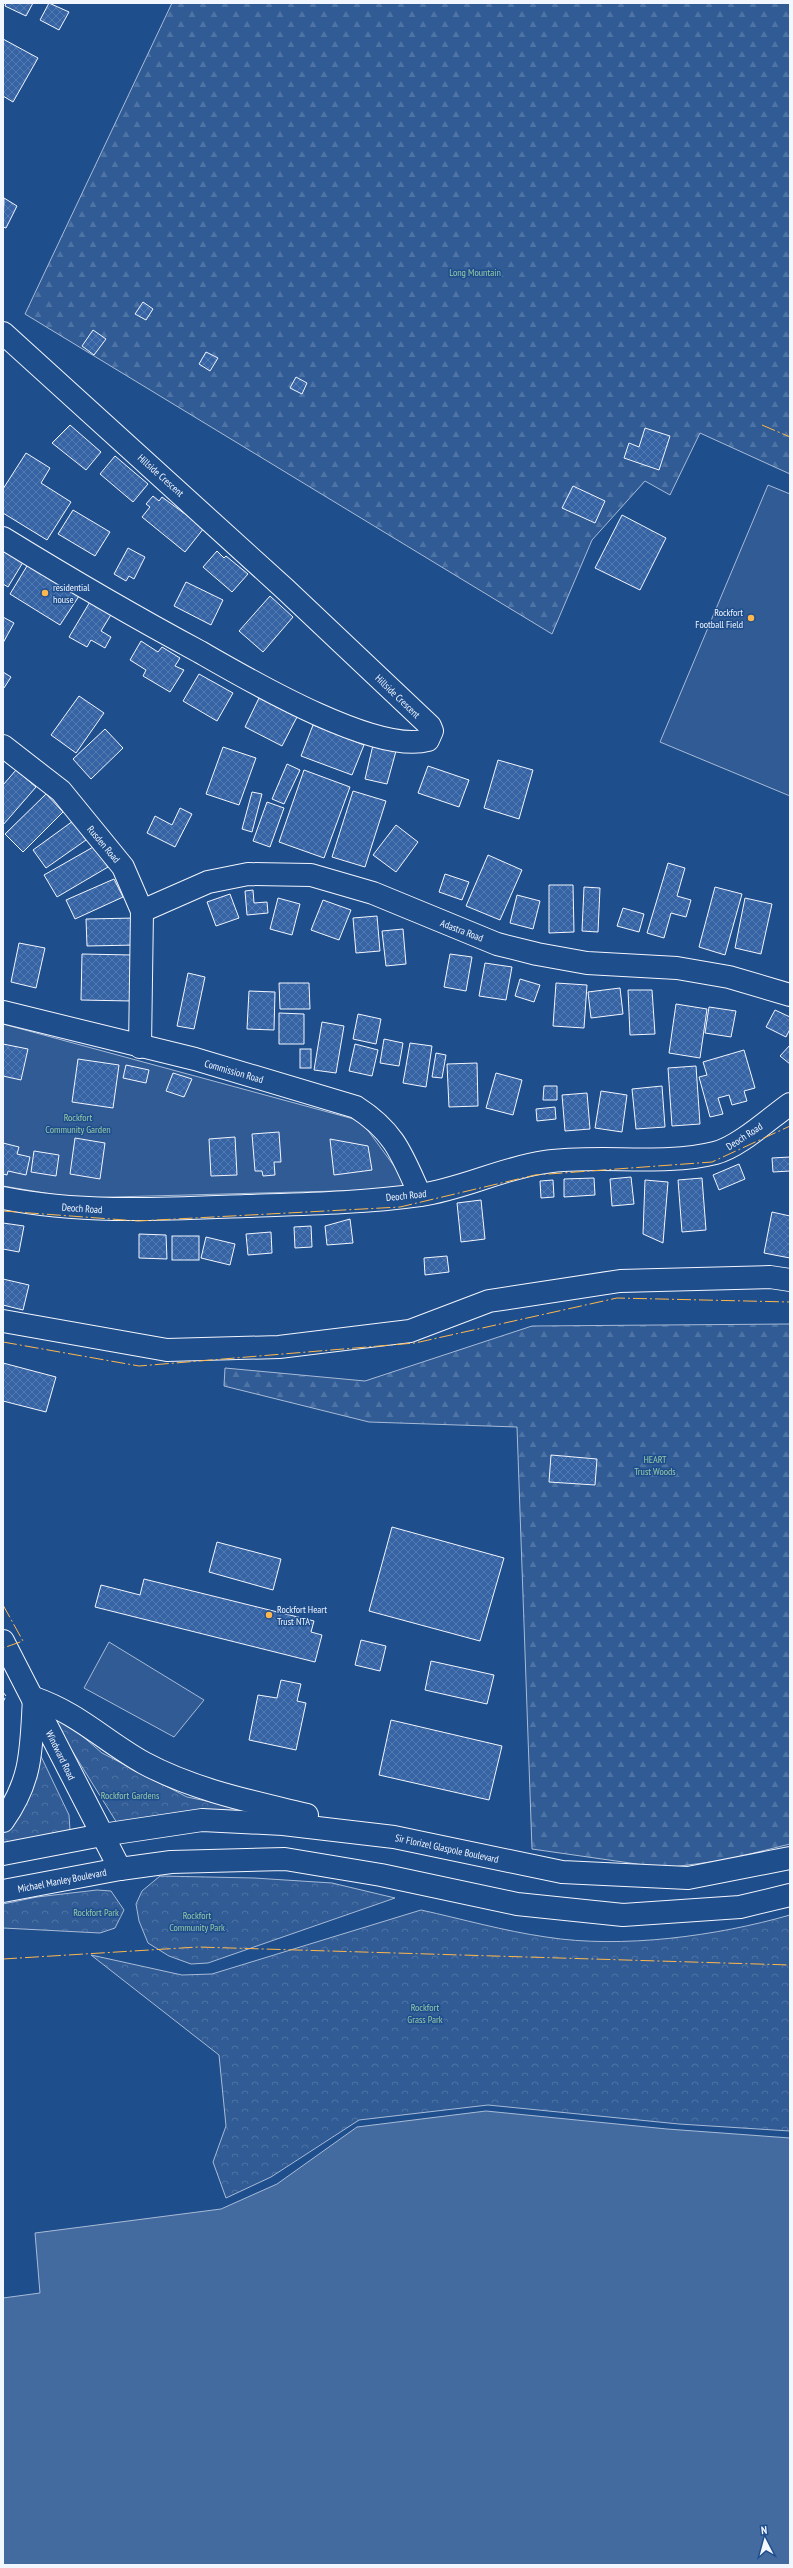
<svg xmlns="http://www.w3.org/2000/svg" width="793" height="2568" font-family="'PT Sans Narrow',sans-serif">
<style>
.built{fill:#305b95;stroke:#a8bbd7}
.forest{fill:url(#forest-firs);stroke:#a8bbd7}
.park{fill:url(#park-crowns);stroke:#a8bbd7}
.water{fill:#446ba0;stroke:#a8bbd7}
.building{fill:url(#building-cross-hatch);stroke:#f2f6ff}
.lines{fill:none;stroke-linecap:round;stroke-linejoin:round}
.minor-casing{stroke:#f2f6ff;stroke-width:24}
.major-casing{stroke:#f2f6ff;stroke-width:24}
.highway-casing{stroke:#f2f6ff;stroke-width:24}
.minor{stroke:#1f4e8c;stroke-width:22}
.major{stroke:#1f4e8c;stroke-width:22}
.highway{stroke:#1f4e8c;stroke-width:22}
.fence{stroke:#f2f6ff;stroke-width:1;stroke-dasharray:5 2;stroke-linecap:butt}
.power{stroke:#ffb74d;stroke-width:1;stroke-dasharray:14 3 2 3;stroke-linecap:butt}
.poi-dot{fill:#ffb74d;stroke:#1f4e8c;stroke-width:1.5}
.labels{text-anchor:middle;stroke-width:3;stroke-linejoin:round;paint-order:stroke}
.park-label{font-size:10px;fill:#97c8a6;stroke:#1f4e8c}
.street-label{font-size:10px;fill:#f2f6ff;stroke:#1f4e8c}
.poi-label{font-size:10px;fill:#f2f6ff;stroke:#1f4e8c;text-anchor:start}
</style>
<defs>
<pattern id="forest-firs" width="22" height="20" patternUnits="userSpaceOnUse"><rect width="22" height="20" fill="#305b95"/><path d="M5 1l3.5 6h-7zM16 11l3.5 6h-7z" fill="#4e73a5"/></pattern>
<pattern id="park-crowns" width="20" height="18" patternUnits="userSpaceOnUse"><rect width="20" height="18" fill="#305b95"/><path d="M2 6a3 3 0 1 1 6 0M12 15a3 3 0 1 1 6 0" fill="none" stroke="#4e73a5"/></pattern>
<pattern id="building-cross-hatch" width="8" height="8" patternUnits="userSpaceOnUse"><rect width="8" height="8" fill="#3563a3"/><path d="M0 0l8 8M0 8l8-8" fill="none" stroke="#537ab1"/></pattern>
</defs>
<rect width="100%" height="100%" fill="#1f4e8c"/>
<g class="built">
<path d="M768 485 790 494V796L660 742Z"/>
<path d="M3 1024 361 1121 411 1189 75 1198 3 1186Z"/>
<path d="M109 1642 204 1700 174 1737 84 1688Z"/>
</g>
<g class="forest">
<path d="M172 3H790V474L700 433 670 495 645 481 592 540 552 634 25 314Z"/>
<path d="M790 1324V1844L726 1860 665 1868 532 1849 517 1427 369 1422 224 1386 225 1368 365 1381 532 1326Z"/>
</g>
<g class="park">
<path d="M51 1709 102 1753 187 1797 275 1815 117 1823 66 1741Z"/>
<path d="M37 1748 69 1815 70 1830 3 1847V1830Z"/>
<path d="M160 1876 254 1878 332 1883 395 1898 208 1963 191 1964 169 1956 148 1943 139 1921 136 1904 142 1891Z"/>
<path d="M97 1890 111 1891 124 1910 115 1928 100 1933 3 1928V1904L37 1897Z"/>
<path d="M421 1910C462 1919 504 1931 546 1937 622 1949 717 1936 790 1915V2131L679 2124 488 2105 359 2120 271 2177 226 2198 213 2162 226 2126 219 2055 91 1955 182 1975 212 1974Z"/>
</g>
<path class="water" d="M486 2111 667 2129 790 2138V2565H3V2298L40 2293 35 2233 221 2209 277 2184 357 2127Z"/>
<g class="building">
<path d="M6 3H33L26 16 5 6Z"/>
<path d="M49 3 69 12 59 30 40 20Z"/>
<path d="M3 39 38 58 13 102 3 96Z"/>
<path d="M4 198 17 206 6 228 3 227Z"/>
<path d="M143 302 153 309 146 320 135 314Z"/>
<path d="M93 330 106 339 94 355 82 346Z"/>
<path d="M206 352 218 358 210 371 199 364Z"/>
<path d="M296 377 307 383 302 394 290 388Z"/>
<path d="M70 425 101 452 86 470 52 443Z"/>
<path d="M645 428 670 436 659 470 624 458 629 443 639 447Z"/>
<path d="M26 453 50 468 41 483 71 502 47 540 3 513V489Z"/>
<path d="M115 456 148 484 133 502 100 474Z"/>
<path d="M573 486 605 501 595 523 562 508Z"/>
<path d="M153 496 159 501 162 497 204 528 185 552 142 517 150 507 146 504Z"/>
<path d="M73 510 110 532 95 556 58 534Z"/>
<path d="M622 515 666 538 640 590 595 568Z"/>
<path d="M3 545 25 559 8 587 3 584Z"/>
<path d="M128 548 145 557 134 579 129 576 126 581 114 574Z"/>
<path d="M217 551 224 558 226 556 248 574 232 592 203 567Z"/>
<path d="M30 561 81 593 60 625 10 594Z"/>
<path d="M186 582 223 600 211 625 174 606Z"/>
<path d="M270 596 293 617 263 652 239 631Z"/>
<path d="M91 600 112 613 101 631 111 637 105 648 91 640 87 647 69 637Z"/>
<path d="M3 617 14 623 3 643Z"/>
<path d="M141 641 158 652 162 647 180 658 175 666 184 670 170 692 143 676 146 670 130 660Z"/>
<path d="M3 672 11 677 4 688H3Z"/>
<path d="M199 674 233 693 217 721 183 701Z"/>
<path d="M79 696 104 713 76 753 51 735Z"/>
<path d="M259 698 297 717 282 746 245 727Z"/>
<path d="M313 725 364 745 352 775 301 756Z"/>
<path d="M105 729 123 748 91 779 73 759Z"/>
<path d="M373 745 396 751 387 784 365 779Z"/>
<path d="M223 747 256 758 239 805 206 794Z"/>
<path d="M498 760 533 770 519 819 484 808Z"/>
<path d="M287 764 300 770 284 804 272 799Z"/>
<path d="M428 766 469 780 459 807 418 793Z"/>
<path d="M16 770 36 787 3 825V785Z"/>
<path d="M304 770 350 787 324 858 279 842Z"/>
<path d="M353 791 386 801 365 867 332 857Z"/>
<path d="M252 792 262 794 252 832 242 829Z"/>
<path d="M46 794 63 812 23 852 5 834Z"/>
<path d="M267 802 284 808 270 847 253 841Z"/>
<path d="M180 808 192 814 175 847 147 833 155 816 172 825Z"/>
<path d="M73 821 86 840 46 868 33 850Z"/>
<path d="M396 825 418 842 396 872 373 855Z"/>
<path d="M95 846 108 867 57 897 44 875Z"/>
<path d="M488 855 522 870 500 920 466 906Z"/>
<path d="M668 863 685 868 677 896 691 900 686 917 671 913 664 938 647 933Z"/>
<path d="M445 874 469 882 462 900 439 892Z"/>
<path d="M114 879 123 897 75 919 66 900Z"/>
<path d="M549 885H573L574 932 549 933Z"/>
<path d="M584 887 600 888 598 932 582 931Z"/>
<path d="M715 887 742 894 725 955 699 947Z"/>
<path d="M253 890 254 903 267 902 268 913 247 915 245 891Z"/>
<path d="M230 894 239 918 216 926 207 902Z"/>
<path d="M517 895 540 901 533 929 510 923Z"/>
<path d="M278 898 300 904 292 935 270 929Z"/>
<path d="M745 898 772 904 761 954 735 948Z"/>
<path d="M323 900 351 910 339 940 311 930Z"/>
<path d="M623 908 644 914 639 932 617 926Z"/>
<path d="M377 916 380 951 356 953 353 918Z"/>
<path d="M136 918V945L87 946 86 919Z"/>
<path d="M403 929 406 964 386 966 382 931Z"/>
<path d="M19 943 45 948 36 988 11 982Z"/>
<path d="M82 954 131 955V1001L81 1000Z"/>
<path d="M450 954 472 957 466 991 444 987Z"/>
<path d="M485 963 512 967 506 1000 479 996Z"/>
<path d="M188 973 205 977 194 1029 177 1026Z"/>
<path d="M520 979 540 985 534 1002 515 996Z"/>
<path d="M279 983H309L310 1009H280Z"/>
<path d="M556 983 587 985 584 1028 553 1026Z"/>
<path d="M620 988 623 1014 591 1018 588 992Z"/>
<path d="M628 990H652L655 1034 630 1035Z"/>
<path d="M249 991 275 992 274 1030 247 1029Z"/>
<path d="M676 1004 707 1009 700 1058 669 1053Z"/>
<path d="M709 1007 736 1011 731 1037 705 1033Z"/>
<path d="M775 1010 790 1017V1029L786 1037 766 1027Z"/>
<path d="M279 1013 304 1014V1044H279Z"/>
<path d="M358 1014 381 1019 376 1044 353 1039Z"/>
<path d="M322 1022 344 1026 336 1073 314 1070Z"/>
<path d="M384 1039 403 1043 399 1066 380 1063Z"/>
<path d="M410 1043 432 1046 426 1087 403 1083Z"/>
<path d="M3 1044 28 1049 21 1080 3 1076Z"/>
<path d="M355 1044 378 1050 372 1076 349 1071Z"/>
<path d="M790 1045V1064L780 1056Z"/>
<rect x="300" y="1049" width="11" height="19"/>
<path d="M744 1050 755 1088 744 1091 747 1101 732 1105 729 1095 718 1098 723 1114 710 1117 699 1077 707 1075 703 1062Z"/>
<path d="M436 1053 446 1055 442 1078 432 1077Z"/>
<path d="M78 1059 119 1065 113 1108 72 1102Z"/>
<path d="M477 1063 478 1106 449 1107 447 1064Z"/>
<path d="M126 1065 149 1070 146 1083 123 1078Z"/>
<path d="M696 1066 700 1124 672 1126 668 1068Z"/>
<path d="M173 1073 192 1079 184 1097 166 1091Z"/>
<path d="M496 1073 522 1080 513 1115 486 1108Z"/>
<path d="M544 1086H557V1100H543Z"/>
<path d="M662 1086 665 1127 636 1129 632 1089Z"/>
<path d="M601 1091 627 1095 622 1132 595 1128Z"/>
<path d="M587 1093 590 1129 565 1131 562 1095Z"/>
<path d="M555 1107 556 1119 537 1121 536 1109Z"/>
<path d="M279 1132 281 1162H274L275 1175 263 1176 262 1171H255L252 1134Z"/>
<path d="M235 1137 237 1175 211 1176 209 1139Z"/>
<path d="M75 1138 105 1143 100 1179 70 1174Z"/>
<path d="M330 1139 368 1146 372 1170 334 1175Z"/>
<path d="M3 1143 19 1147 17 1154 30 1157 26 1175 8 1171 7 1175 3 1174Z"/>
<path d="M34 1151 59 1155 56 1176 31 1172Z"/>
<path d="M790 1157V1171L773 1172 772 1158Z"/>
<path d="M739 1164 745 1179 719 1190 713 1175Z"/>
<path d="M631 1177 634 1204 612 1206 610 1179Z"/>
<path d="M594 1178 595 1195 564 1197V1179Z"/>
<path d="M702 1178 706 1230 682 1232 678 1180Z"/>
<path d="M553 1180 554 1197 541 1198 540 1181Z"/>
<path d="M645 1180 668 1182 663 1243 643 1234Z"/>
<path d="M481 1200 485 1239 461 1242 457 1203Z"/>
<path d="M772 1212 790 1216V1258L764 1253Z"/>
<path d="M350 1219 353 1243 327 1245 325 1226Z"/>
<path d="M3 1223 24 1226 19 1252 3 1249Z"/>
<path d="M311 1226 312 1247 295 1248 294 1227Z"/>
<path d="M271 1232 272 1253 248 1255 246 1234Z"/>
<path d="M139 1234 166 1235 167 1259 139 1258Z"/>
<rect x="172" y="1236" width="27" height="24"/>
<path d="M206 1237 235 1244 230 1265 201 1258Z"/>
<path d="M447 1256 449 1272 425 1275 424 1258Z"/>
<path d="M3 1279 29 1285 23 1310 3 1305Z"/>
<path d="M3 1363 56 1377 46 1412 3 1401Z"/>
<path d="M551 1455 597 1459 595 1485 549 1482Z"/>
<path d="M392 1527 504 1558 480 1641 369 1611Z"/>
<path d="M217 1542 281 1559 273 1590 209 1572Z"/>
<path d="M144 1579 314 1621 311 1632 322 1635 315 1662 95 1607 101 1585 140 1595Z"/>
<path d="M361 1640 386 1646 380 1671 355 1665Z"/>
<path d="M431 1661 494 1675 487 1704 425 1690Z"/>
<path d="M281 1680 301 1684 297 1701 306 1703 296 1750 249 1740 258 1695 277 1698Z"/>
<path d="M391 1720 502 1746 489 1800 379 1775Z"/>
</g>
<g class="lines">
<g class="minor-casing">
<g id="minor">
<path d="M3 333 285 589 430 726 432 731 428 740C376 755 247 679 200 652 133 616 68 578 3 538"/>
<path d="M3 746 61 791 123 867 142 911 140 1047"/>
<path d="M142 911 208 882 248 874 311 875 373 893 497 944 537 954 587 963 677 968 729 977 790 995"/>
<path d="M3 1012 195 1059 356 1107C395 1132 402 1155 420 1195"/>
<path d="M3 1198C84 1214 164 1209 246 1206 303 1204 362 1203 420 1195 463 1189 502 1168 545 1162 599 1154 663 1166 715 1153 739 1147 770 1118 790 1104"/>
<path d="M3 1321 167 1350 279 1347 410 1331 489 1301 620 1281 770 1277 790 1280"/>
</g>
</g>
<g class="major-casing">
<path id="major" d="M3 1641 120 1869"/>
</g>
<g class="highway-casing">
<g id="highway">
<path d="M3 1821C33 1779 31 1748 34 1698 78 1713 106 1742 144 1763 194 1790 253 1802 307 1815"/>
<path d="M3 1854 102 1835 202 1820 283 1824 394 1837 562 1872 688 1878 790 1858"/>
<path d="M3 1891 120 1869 171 1862 285 1859 381 1875 517 1904 623 1915 740 1907 790 1895"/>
</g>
</g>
<use href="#minor" class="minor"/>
<use href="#major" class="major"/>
<use href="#highway" class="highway"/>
<path class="fence" d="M3 1692 6 1696 3 1702"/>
<g class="power">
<path d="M762 425 790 437"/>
<path d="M3 1211 138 1221 400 1207 535 1175 712 1162 790 1126"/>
<path d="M3 1342 139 1366 415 1343 617 1298 790 1302"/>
<path d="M3 1605 23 1641 3 1648"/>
<path d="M3 1959 198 1947 790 1965"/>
</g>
</g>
<g class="poi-dot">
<circle cx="45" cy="593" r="4"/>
<circle cx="751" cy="618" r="4"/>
<circle cx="269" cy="1615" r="4"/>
</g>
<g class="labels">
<g class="park-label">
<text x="475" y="276">Long Mountain</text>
<text x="78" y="1121">Rockfort<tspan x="78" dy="12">Community Garden</tspan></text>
<text x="655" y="1463">HEART<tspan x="655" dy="12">Trust Woods</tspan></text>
<text x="130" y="1799">Rockfort Gardens</text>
<text x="96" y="1916">Rockfort Park</text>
<text x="197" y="1919">Rockfort<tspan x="197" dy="12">Community Park</tspan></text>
<text x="425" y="2011">Rockfort<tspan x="425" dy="12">Grass Park</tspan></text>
</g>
<g class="street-label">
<text transform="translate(161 475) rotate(42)" y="4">Hillside Crescent</text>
<text transform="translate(398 696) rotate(44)" y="4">Hillside Crescent</text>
<text transform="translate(104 844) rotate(50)" y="4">Rusden Road</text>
<text transform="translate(462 930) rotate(21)" y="4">Adastra Road</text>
<text transform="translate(234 1071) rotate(16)" y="4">Commission Road</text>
<text transform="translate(744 1136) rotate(-33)" y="4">Deoch Road</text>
<text transform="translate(406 1195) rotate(-6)" y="4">Deoch Road</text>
<text transform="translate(82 1208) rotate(4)" y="4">Deoch Road</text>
<text transform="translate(61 1755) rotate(64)" y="4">Windward Road</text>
<text transform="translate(447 1848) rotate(12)" y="4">Sir Florizel Glaspole Boulevard</text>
<text transform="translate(62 1880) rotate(-11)" y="4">Michael Manley Boulevard</text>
</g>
<g class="poi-label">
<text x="53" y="591">residential<tspan x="53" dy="12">house</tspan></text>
<text x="743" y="616" text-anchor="end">Rockfort<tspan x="743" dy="12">Football Field</tspan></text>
<text x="277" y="1613">Rockfort Heart<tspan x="277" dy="12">Trust NTA</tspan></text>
</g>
</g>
<rect width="793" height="2568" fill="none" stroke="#f2f6ff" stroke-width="8"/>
<g transform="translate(765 2540) rotate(354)" stroke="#1f4e8c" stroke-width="3" paint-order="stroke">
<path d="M0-3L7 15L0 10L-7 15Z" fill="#f2f6ff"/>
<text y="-6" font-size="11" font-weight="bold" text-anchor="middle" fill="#f2f6ff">N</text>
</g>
</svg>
